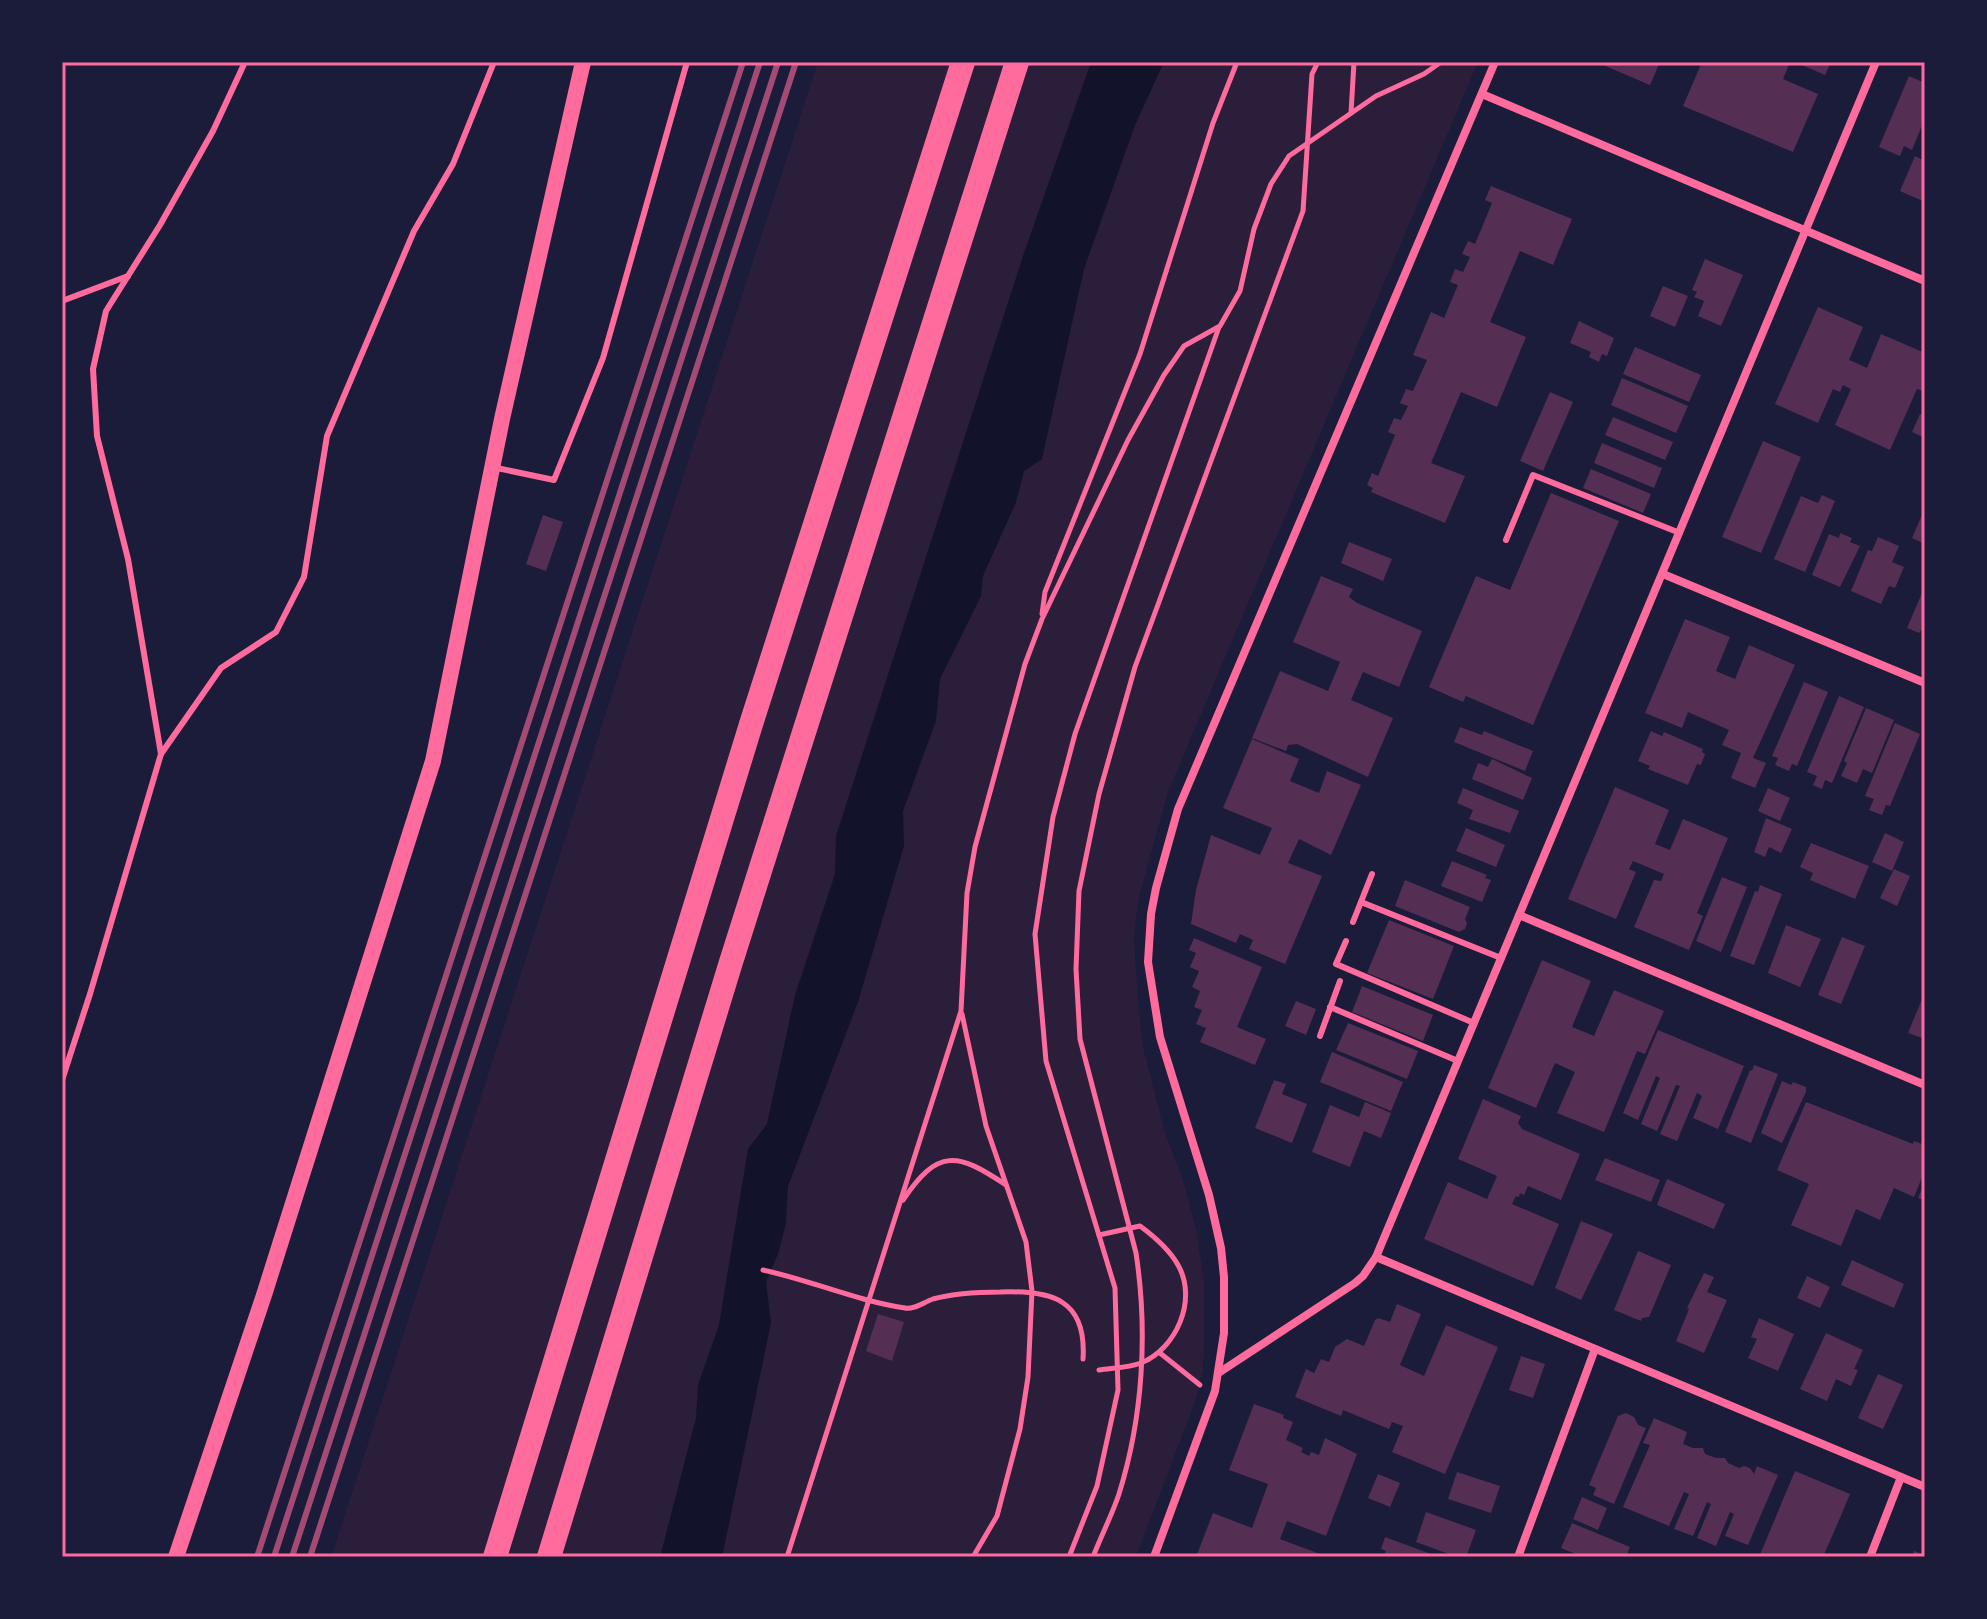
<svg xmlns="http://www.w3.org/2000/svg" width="1987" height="1619" font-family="'Varela Round',sans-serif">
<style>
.green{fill:#2a1e3b}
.water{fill:#12122b}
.building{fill:#542f53}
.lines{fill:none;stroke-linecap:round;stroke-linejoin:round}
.path{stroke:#ff6b9d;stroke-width:5}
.service{stroke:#ff6b9d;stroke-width:6}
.minor{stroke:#ff6b9d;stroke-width:8}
.secondary{stroke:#ff6b9d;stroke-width:16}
.motorway{stroke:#ff6b9d;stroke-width:24}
.rail{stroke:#a44b75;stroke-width:6}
.neatline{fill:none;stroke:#ff6b9d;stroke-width:3}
</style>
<rect width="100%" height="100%" fill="#1b1b3a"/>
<path class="green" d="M818 62H1478L1168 792 1138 901 1134 936 1136 972 1142 1043 1151 1079 1164 1130 1183 1180 1196 1229 1204 1280V1339L1203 1369 1196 1399 1136 1557H331Z"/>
<path class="water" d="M1091 62H1164L1135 125 1084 269 1042 459 1024 471 1016 502 983 576 981 596 940 679 936 721 903 811 904 846 858 1002 788 1186 786 1223 778 1254 766 1282 771 1323 722 1557H660L696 1418 698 1385 719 1325 748 1149 767 1124 795 995 835 874 836 836 1024 253Z"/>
<g class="building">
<path d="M1596 62H1660L1650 85Z"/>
<path d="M1702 62H1790L1783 79 1818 94 1793 152 1683 106Z"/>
<path d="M1795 62H1831L1825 75Z"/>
<path d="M1909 76 1925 83V118L1912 150 1904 146 1900 156 1879 147Z"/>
<path d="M1915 156 1925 161V202L1900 191Z"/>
<path d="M1491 186 1572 219 1553 265 1520 251 1490 322 1526 337 1497 407 1461 392 1431 463 1465 476 1445 523 1371 492 1373 488 1367 485 1372 473 1378 476 1395 435 1388 432 1394 418 1401 420 1408 406 1400 403 1406 389 1413 391 1427 360 1413 355 1431 312 1444 318 1458 285 1450 282 1455 269 1463 272 1470 257 1462 254 1468 241 1475 244 1492 203 1485 200Z"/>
<path d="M1705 259 1743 275 1721 326 1698 316 1704 301 1694 297 1697 292 1692 290Z"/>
<path d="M1663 286 1688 296 1675 327 1650 316Z"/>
<path d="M1818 307 1863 327 1849 360 1854 362 1867 368 1881 334 1925 353V387L1923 391 1917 389 1890 450 1835 425 1851 389 1843 385 1840 392 1833 389 1818 423 1775 404Z"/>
<path d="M1579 321 1614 338 1607 356 1602 354 1599 362 1589 357 1591 352 1570 343Z"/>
<path d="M1635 347 1701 375 1689 402 1623 374Z"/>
<path d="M1622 378 1688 406 1676 433 1611 405Z"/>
<path d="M1550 392 1573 402 1543 471 1520 461Z"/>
<path d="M1920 414 1925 416V438L1912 432Z"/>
<path d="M1613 417 1673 442 1665 460 1605 435Z"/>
<path d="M1763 441 1801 457 1761 553 1722 537Z"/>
<path d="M1602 443 1662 468 1654 488 1594 463Z"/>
<path d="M1591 469 1651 494 1643 513 1583 488Z"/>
<path d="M1551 493 1619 521 1533 725 1466 696 1463 702 1429 687 1476 576 1510 590Z"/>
<path d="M1822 495 1835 501 1805 572 1774 559 1801 496 1818 503Z"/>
<path d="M1925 508V544L1912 538Z"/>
<path d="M543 515 563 522 546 571 526 564Z"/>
<path d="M1840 533 1852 538 1850 542 1860 546 1840 587 1812 575 1829 534 1839 538Z"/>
<path d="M1878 537 1899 546 1892 562 1904 567 1895 588 1889 586 1881 604 1851 591 1868 550 1872 551Z"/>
<path d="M1349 542 1392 559 1383 581 1341 563Z"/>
<path d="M1321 576 1353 589 1349 597 1357 603 1422 631 1399 687 1363 672 1351 700 1393 718 1368 777 1297 744 1288 745 1286 751 1252 738 1280 671 1328 691 1340 662 1293 642Z"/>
<path d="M1925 586V625L1919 633 1907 628Z"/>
<path d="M1685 619 1730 637 1716 671 1735 679 1749 645 1795 665 1753 758 1766 763 1755 788 1731 778 1741 753 1722 745 1729 730 1688 712 1682 728 1645 713Z"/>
<path d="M1804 682 1828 692 1797 766 1792 764 1789 771 1775 765 1778 758 1772 756Z"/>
<path d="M1839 696 1864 707 1832 783 1825 780 1822 789 1813 785 1817 776 1807 772Z"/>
<path d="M1866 708 1894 720 1872 773 1863 769 1857 783 1841 776 1847 763 1844 761Z"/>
<path d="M1895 723 1920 734 1890 806 1886 805 1882 815 1869 810 1874 799 1865 796Z"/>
<path d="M1460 727 1482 735 1484 731 1533 751 1525 771 1454 742Z"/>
<path d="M1651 731 1662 736 1664 732 1703 749 1702 752 1705 754 1701 765 1697 764 1688 785 1648 769 1650 766 1638 761Z"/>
<path d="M1252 739 1299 759 1290 781 1319 793 1327 771 1361 785 1331 855 1299 839 1288 863 1322 876 1285 964 1249 949 1253 940 1240 934 1236 943 1191 924 1196 890 1211 835 1260 855 1272 828 1223 808Z"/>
<path d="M1492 759 1532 778 1523 800 1472 779 1478 763 1488 767Z"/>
<path d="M1615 787 1669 810 1655 844 1670 850 1683 819 1728 838 1697 913 1703 916 1689 950 1634 927 1654 880 1661 881 1664 874 1633 861 1629 869 1636 872 1616 919 1568 899Z"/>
<path d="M1463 788 1519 811 1510 833 1469 819 1473 810 1457 803Z"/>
<path d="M1768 788 1790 798 1780 821 1758 811Z"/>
<path d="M1766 818 1792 829 1781 853 1769 847 1765 857 1754 852Z"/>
<path d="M1466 828 1505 845 1496 867 1456 851Z"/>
<path d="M1885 833 1904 842 1892 871 1872 862Z"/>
<path d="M1811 843 1869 866 1855 899 1810 880 1813 873 1800 867Z"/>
<path d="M1452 861 1487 875 1485 878 1491 880 1482 902 1441 886Z"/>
<path d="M1894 869 1910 876 1897 906 1880 898Z"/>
<path d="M1722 877 1747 887 1721 952 1696 941Z"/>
<path d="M1405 880 1470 907 1465 919 1467 923 1465 929 1459 932 1395 906Z"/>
<path d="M1760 885 1782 894 1754 965 1730 956 1755 891 1758 892Z"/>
<path d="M1389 920 1454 946 1433 999 1367 973Z"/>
<path d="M1786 925 1821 939 1800 987 1768 973Z"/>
<path d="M1842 937 1865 946 1841 1004 1818 995Z"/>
<path d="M1194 938 1262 967 1237 1027 1266 1039 1255 1065 1200 1042 1206 1028 1196 1024 1202 1010 1194 1007 1200 991 1192 987 1199 971 1190 967 1196 953 1189 950Z"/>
<path d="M1542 960 1591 981 1572 1027 1594 1036 1614 990 1664 1011 1645 1054 1637 1051 1604 1132 1557 1113 1575 1072 1555 1063 1536 1108 1488 1088Z"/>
<path d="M1362 986 1433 1015 1423 1041 1352 1012Z"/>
<path d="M1925 992V1039L1908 1033Z"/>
<path d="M1296 1001 1316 1009 1306 1035 1285 1026Z"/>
<path d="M1348 1023 1418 1051 1407 1079 1336 1050Z"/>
<path d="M1658 1030 1744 1066 1718 1129 1693 1118 1702 1096 1697 1093 1677 1141 1660 1134 1680 1086 1676 1085 1657 1131 1641 1124 1660 1078 1656 1076 1638 1120 1623 1113Z"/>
<path d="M1332 1052 1403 1082 1391 1111 1320 1082Z"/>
<path d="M1754 1065 1778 1074 1751 1143 1725 1132 1750 1070 1752 1071Z"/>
<path d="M1274 1080 1286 1084 1282 1094 1307 1104 1292 1143 1255 1128Z"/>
<path d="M1782 1081 1791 1085 1793 1082 1806 1087V1092L1782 1143 1761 1133Z"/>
<path d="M1483 1099 1521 1116 1518 1123 1522 1129 1580 1154 1561 1200 1528 1186 1524 1195 1520 1193 1519 1197 1516 1196 1512 1204 1559 1224 1533 1286 1424 1239 1448 1182 1487 1199 1497 1176 1458 1159Z"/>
<path d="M1365 1102 1391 1113 1381 1138 1364 1131 1350 1167 1312 1152 1330 1105 1359 1117Z"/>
<path d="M1806 1102 1913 1144 1914 1141 1925 1145V1170L1914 1197 1894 1188 1880 1220 1856 1209 1841 1246 1791 1225 1809 1184 1777 1170Z"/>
<path d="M1605 1158 1660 1180 1651 1202 1595 1180Z"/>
<path d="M1667 1179 1725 1204 1714 1229 1657 1205Z"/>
<path d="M1925 1181V1201L1918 1198Z"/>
<path d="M1581 1221 1613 1234 1581 1300 1555 1288Z"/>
<path d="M1638 1251 1671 1265 1649 1317 1642 1318 1641 1321 1614 1310Z"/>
<path d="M1852 1260 1904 1284 1894 1308 1841 1285Z"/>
<path d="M1704 1273 1714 1277 1707 1292 1727 1300 1704 1353 1676 1341 1689 1309 1687 1308Z"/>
<path d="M1807 1276 1830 1287 1820 1308 1797 1298Z"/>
<path d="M1397 1304 1421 1314 1400 1365 1424 1376 1446 1325 1498 1347 1445 1474 1392 1452 1403 1426 1392 1422 1389 1429 1343 1410 1341 1416 1295 1397 1306 1369 1314 1373 1321 1359 1329 1362 1335 1347 1347 1339 1364 1346 1375 1320 1378 1318 1390 1322Z"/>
<path d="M878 1314 904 1322 892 1361 866 1351Z"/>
<path d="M1759 1318 1794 1334 1778 1371 1748 1358 1757 1339 1751 1337Z"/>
<path d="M1826 1333 1863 1350 1854 1369 1858 1370 1851 1386 1836 1379 1827 1401 1800 1389Z"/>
<path d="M1521 1356 1545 1364 1533 1398 1509 1390Z"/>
<path d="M1878 1374 1903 1385 1883 1429 1858 1418Z"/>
<path d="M1254 1404 1284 1415 1283 1418 1293 1422 1286 1440 1303 1448 1301 1452 1309 1456 1311 1452 1319 1455 1325 1438 1357 1454 1326 1536 1287 1521 1280 1539 1320 1554 1318 1557H1196L1213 1513 1252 1528 1268 1484 1229 1470Z"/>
<path d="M1626 1413 1634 1417 1638 1425 1646 1428 1614 1504 1593 1495 1596 1488 1589 1485 1618 1416Z"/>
<path d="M1654 1418 1687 1432 1683 1444 1693 1448H1703L1705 1454 1716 1458H1725L1728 1463 1739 1468 1744 1466 1750 1468 1754 1474 1757 1466 1778 1475 1748 1545 1725 1536 1734 1514 1730 1512 1716 1546 1697 1538 1711 1504 1707 1502 1693 1536 1674 1529 1689 1494 1684 1492 1669 1526 1623 1507 1650 1445 1643 1443Z"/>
<path d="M1795 1471 1850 1494 1840 1518 1823 1557H1759Z"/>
<path d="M1457 1472 1500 1486 1491 1513 1448 1499Z"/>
<path d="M1378 1474 1400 1483 1390 1507 1368 1498Z"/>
<path d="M1582 1497 1607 1508 1598 1530 1573 1519Z"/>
<path d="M1426 1512 1476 1530 1466 1557H1457L1416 1542Z"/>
<path d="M1572 1523 1630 1547 1626 1557H1583L1561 1548Z"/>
<path d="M1385 1537 1439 1557H1383L1386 1551 1381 1549Z"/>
<path d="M1925 1547V1557H1911L1914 1551 1922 1554Z"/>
</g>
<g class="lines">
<g class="path">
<path d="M1351 113 1354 62"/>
<path d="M1042 614 1045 592 1140 354 1213 123 1237 62"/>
<path d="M962 1014 986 1126 1026 1242 1032 1291 1028 1377 1020 1429 997 1516 973 1557"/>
<path d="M903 1200C938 1148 957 1152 1006 1185"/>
<path d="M1099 1235 1140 1226C1155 1237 1169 1249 1178 1265 1198 1300 1176 1349 1141 1363 1128 1368 1112 1368 1099 1370"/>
<path d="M763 1270C810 1280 857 1301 905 1308 914 1310 924 1302 933 1299 955 1293 978 1292 1000 1292 1051 1290 1087 1299 1083 1359"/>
<path d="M1160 1353 1200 1385"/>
<path d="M787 1557 961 1011 967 893 975 847 1025 664 1042 619 1128 440 1164 375 1184 346 1220 326 1240 291 1254 229 1271 184 1289 156 1376 96 1424 74 1441 62"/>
<path d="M1069 1557 1097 1486 1118 1390 1115 1288 1046 1061 1035 934 1053 817 1075 734 1219 327"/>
<path d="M1093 1557C1101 1536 1112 1515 1119 1494 1143 1417 1148 1332 1136 1253L1080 1039 1076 969 1079 891 1099 794 1135 667 1303 211 1312 74 1318 62"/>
</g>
<g class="service">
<path d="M62 301 128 276"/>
<path d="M492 467 554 480 603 358 687 62"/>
<path d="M1506 540 1533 475 1680 533"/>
<path d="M161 754 128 559 97 436 93 369 106 311 160 225 213 131 245 62"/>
<path d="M1361 902 1501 958"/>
<path d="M1353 922 1372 874"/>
<path d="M1346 941 1336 964 1474 1023"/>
<path d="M1330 1007 1458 1061"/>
<path d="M1320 1036 1340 981"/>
<path d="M62 1080 90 994 161 754 221 668 276 632 304 577 327 436 414 231 453 164 494 62"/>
</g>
<g class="minor">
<path d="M1482 94 1925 281"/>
<path d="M1663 574 1925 683"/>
<path d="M1519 915 1925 1085"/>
<path d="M1376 1257 1925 1487"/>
<path d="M1220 1372 1355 1283 1363 1276 1376 1257 1876 62"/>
<path d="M1154 1557 1215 1391 1224 1333V1277L1221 1248 1209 1195 1160 1037 1148 962 1151 914 1156 888 1178 809 1495 62"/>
<path d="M1518 1557 1595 1349"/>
<path d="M1870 1557 1901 1477"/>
</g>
<path class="secondary" d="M176 1557 264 1295 433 761 502 419 583 62"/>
<g class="motorway">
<path d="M495 1557 752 721 963 62"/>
<path d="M549 1557 731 962 1017 62"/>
</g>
<g class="rail">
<path d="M257 1557 743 62"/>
<path d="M274 1557 760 62"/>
<path d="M292 1557 778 62"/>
<path d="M310 1557 796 62"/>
</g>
</g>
<rect width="1987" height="1619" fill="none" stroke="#1b1b3a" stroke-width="128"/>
<rect x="64" y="64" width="1859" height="1491" class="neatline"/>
</svg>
